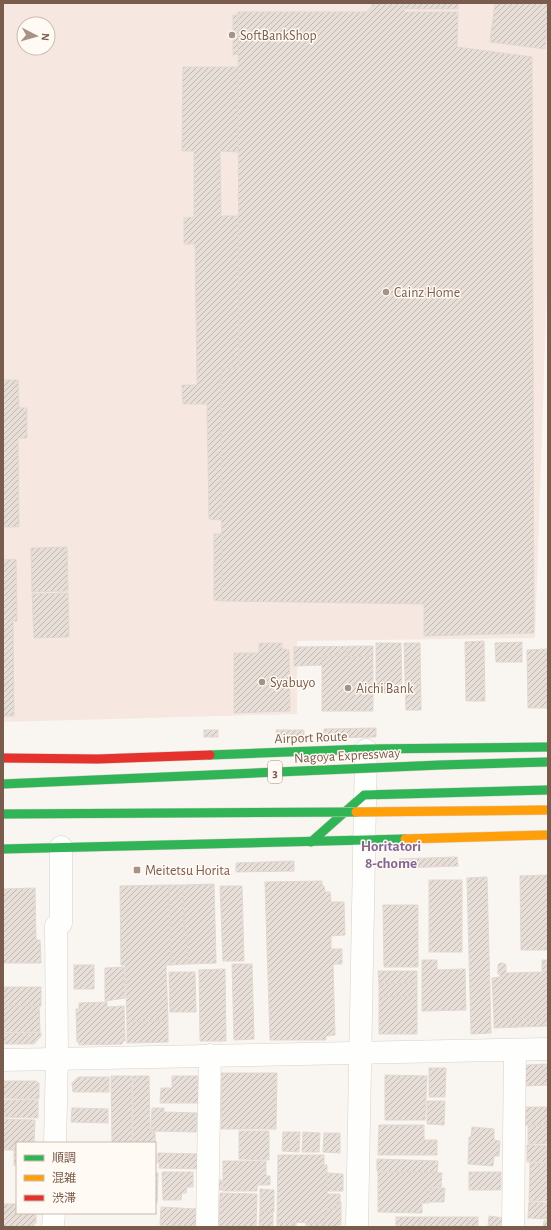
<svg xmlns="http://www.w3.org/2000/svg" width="551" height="1230" font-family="'Alegreya Sans','Noto Sans JP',sans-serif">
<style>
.commercial{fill:#f6e8e1;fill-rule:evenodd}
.building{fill:url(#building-hatch);stroke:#e2d8d2}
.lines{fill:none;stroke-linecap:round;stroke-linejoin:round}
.street-casing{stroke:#d7d1cb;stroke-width:23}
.fast-casing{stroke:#dad1cc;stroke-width:10}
.slow-casing{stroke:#dad1cc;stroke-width:10}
.jam-casing{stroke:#dad1cc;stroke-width:10}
.street{stroke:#fefefd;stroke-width:22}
.fast{stroke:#30b455;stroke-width:9}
.slow{stroke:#ff9f0a;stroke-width:9}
.jam{stroke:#e5322d;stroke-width:9}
.fast-bridge-casing{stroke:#dad1cc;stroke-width:10;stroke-linecap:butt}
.slow-bridge-casing{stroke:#dad1cc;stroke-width:10;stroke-linecap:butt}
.fast-bridge{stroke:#30b455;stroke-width:9}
.slow-bridge{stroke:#ff9f0a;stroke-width:9}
.poi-dot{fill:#a69286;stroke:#fffaf3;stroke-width:1.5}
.labels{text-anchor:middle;stroke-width:3;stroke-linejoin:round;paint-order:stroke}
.shield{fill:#fffaf3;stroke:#a28b7f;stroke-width:1}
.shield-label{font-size:13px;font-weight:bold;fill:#7a5c4d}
.poi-label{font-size:14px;fill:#7a5c4d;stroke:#fffaf3;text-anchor:start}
.street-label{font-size:14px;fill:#7a5c4d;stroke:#fffaf3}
.neighbourhood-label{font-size:15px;font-weight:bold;fill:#846695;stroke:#fffaf3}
</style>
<defs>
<pattern id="building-hatch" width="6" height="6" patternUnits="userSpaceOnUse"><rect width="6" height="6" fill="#e6ded7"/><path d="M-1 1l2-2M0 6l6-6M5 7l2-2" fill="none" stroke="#bfb7b1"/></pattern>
</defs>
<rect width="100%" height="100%" fill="#f9f5f0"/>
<path class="commercial" d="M3 3H548V258L535 638 297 641V714L3 722ZM24 24H48V48H24Z"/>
<g class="building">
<path d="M372 3H404V12H458L457 47 532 57 534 633 424 636V604L222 601 221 368H239L238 12H366L372 6Z"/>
<rect x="405" y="3" width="53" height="6"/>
<path d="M495 3H548V21L545 49 490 42Z"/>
<path d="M233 15H238V54L233 55Z"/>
<path d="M183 67H238V152L220 151 221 216H238L239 368H221L222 520 209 519 207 404H183L182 385H197L195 244H184V218L194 217V151H182Z"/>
<path d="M3 380H18L19 408H27V438H18L19 527H3Z"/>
<path d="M214 534H222V601L214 600Z"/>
<path d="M67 547 68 591 32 592 31 548Z"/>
<path d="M16 559 17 621H13L14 716H3V560Z"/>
<path d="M68 593 69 637 34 638 32 594Z"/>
<path d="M484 641 485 701H466L465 642Z"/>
<path d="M522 642V662H496L495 643Z"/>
<path d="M259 643H282V649L289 650 290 711 234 713V653H259Z"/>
<path d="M376 643H401L402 693H376Z"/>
<path d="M404 643H420L421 710H406Z"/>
<path d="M373 646V656L347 657V650H339V656H322V665L294 666V647Z"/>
<path d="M548 649V708H528L527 650Z"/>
<path d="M339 650H347V657L373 656V711H322V656H339Z"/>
<path d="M376 728V737L324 738V729Z"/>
<rect x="204" y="730" width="14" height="7"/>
<path d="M276 730H304V739L277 740Z"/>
<path d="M457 857 458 866 400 868 399 859Z"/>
<path d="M294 861V871L236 872V863Z"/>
<path d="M548 875V950H521L520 876Z"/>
<path d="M487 877 491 1033 471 1034 467 878Z"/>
<rect x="429" y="880" width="33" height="72"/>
<path d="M322 881V886H324L325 892H330L331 902H344L345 935 331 936V949H342V964H333L335 1035 326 1036V1040H270L265 882Z"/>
<path d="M214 884 216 963 188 964 187 933H184L183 885Z"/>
<path d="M169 885 171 965H166L168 1021 127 1022 125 965H121L120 886Z"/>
<path d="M169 885H183L184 933H187L188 964 171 965Z"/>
<path d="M220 886H242L244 961H223Z"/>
<path d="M35 888 36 940H40L41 963H3V889Z"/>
<path d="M383 905H418V967H384Z"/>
<path d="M422 960H437V970L465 969 466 1010 422 1011Z"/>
<path d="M542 960H548V1018L494 1019 492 978 500 977V973L498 974V965L500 963H503L506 965V973L542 972Z"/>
<path d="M232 964H252L254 1039 234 1040Z"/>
<rect x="74" y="965" width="20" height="24"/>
<path d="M124 967 125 998 105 1001V968Z"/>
<path d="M225 969 226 1041H200L199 970Z"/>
<path d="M378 971H417V983L379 984Z"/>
<path d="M169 972H195L196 1012H170Z"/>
<path d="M417 983V996L379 997V984Z"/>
<rect x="3" y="987" width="38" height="19"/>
<path d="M417 996V1034H379V997Z"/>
<path d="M107 1002V1007L124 1006 125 1041H123L122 1044 79 1045V1042H77L76 1009H79V1003Z"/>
<path d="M3 1006H39L40 1032H3Z"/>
<path d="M548 1018V1026L494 1028V1019Z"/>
<path d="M168 1021V1042L127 1043V1022Z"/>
<path d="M3 1033H41V1036L34 1044H3Z"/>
<path d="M548 1064V1085L524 1086V1068L527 1065Z"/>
<path d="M429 1068H446L445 1097H429Z"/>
<path d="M221 1073H277L276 1129H221Z"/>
<path d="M385 1075 427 1076 425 1120H385Z"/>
<path d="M111 1076H132V1143H112Z"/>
<path d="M133 1076H149L150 1132H155L156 1164 155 1143H133Z"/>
<path d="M172 1076H198V1103H160L161 1088H172Z"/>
<path d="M78 1077H109V1092H73L72 1083Z"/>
<path d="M3 1081H36L39 1083V1099L3 1098Z"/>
<path d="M3 1100H38V1118L3 1117Z"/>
<path d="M427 1101H445L444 1125 427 1124Z"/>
<rect x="524" y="1107" width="24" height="18"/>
<path d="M72 1108 108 1109V1123L71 1122Z"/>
<path d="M152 1108H164V1112L197 1113 196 1132 151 1131Z"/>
<path d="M3 1119 35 1120 34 1143H17V1150H3Z"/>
<path d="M379 1125H424V1140H437V1155H378Z"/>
<path d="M548 1125V1144H528V1126Z"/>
<path d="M472 1127 494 1129V1140L500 1141 499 1156H494L493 1166 468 1164 469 1137H471Z"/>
<path d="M239 1131H269V1160L239 1159Z"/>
<path d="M283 1132H300L299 1152 282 1151Z"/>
<path d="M303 1132 320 1133 319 1152H302Z"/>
<path d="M324 1133H340V1153L323 1152Z"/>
<path d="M527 1145 548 1146V1162H527Z"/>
<rect x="14" y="1150" width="3" height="15"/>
<path d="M158 1153 199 1154V1169L159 1168 160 1163H158Z"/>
<path d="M278 1155H324V1165H327V1194H340V1202H337V1209H327V1213H325V1220H323V1223L277 1222Z"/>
<path d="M377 1159 438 1161 437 1173 377 1171Z"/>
<path d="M223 1161H266V1176H270V1185H257V1191H223Z"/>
<path d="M530 1163H548V1201H529Z"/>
<path d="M162 1172H193V1187H187L186 1193H182L181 1200H163Z"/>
<path d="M378 1172 442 1173 441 1187H430L429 1203H422V1213L378 1212Z"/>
<rect x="469" y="1172" width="32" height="18"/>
<path d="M155 1173H158L157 1203H155Z"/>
<path d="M327 1173 343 1174V1191H327Z"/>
<rect x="216" y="1180" width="6" height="10"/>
<path d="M430 1188H445L444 1202H430Z"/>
<path d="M260 1189 274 1190V1212L260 1211Z"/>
<path d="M220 1193 257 1194 256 1227H219Z"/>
<path d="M337 1202H341V1225H337V1227H306V1223H323V1220H325V1213H327V1209H337Z"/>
<path d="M529 1202 548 1203V1219L528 1218Z"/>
<path d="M3 1204H17V1213H36V1223H34V1227H3Z"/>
<path d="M161 1207 197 1209 196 1227 160 1225Z"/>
<path d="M260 1211 273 1212V1227H259Z"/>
<path d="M489 1216 504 1218 503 1227 488 1226Z"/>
<rect x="396" y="1217" width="82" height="10"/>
<path d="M544 1221H548V1227H543Z"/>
<path d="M277 1222 296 1223V1227H277Z"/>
</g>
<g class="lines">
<g class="street-casing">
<g id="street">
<path d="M3 1060 548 1049"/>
<path d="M55 1143 57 1059 56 926 61 923V847"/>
<path d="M53 1227 54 1213"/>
<path d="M207 1227 210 1055"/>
<path d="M357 1227 366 750"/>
<path d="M513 1227 515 1050"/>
</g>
</g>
<g class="fast-casing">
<g id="fast">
<path d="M210 755 366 749 548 747"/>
<path d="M311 842 364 795 548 790"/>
<path d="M3 849 405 839"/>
</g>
</g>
<g class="slow-casing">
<path id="slow" d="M405 839 548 835"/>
</g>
<g class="jam-casing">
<path id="jam" d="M3 758 98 759 210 755"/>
</g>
<use href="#street" class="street"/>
<use href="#fast" class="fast"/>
<use href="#slow" class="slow"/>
<use href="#jam" class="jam"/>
<g class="fast-bridge-casing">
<g id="fast-bridge">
<path d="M3 784 440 765 548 762"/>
<path d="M3 814 356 812"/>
</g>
</g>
<g class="slow-bridge-casing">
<path id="slow-bridge" d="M356 812 548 810"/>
</g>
<use href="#fast-bridge" class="fast-bridge"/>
<use href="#slow-bridge" class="slow-bridge"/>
</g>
<g class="poi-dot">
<circle cx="232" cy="35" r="4"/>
<circle cx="386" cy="292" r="4"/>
<circle cx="262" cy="682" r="4"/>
<circle cx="348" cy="688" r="4"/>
<rect x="133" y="866" width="8" height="8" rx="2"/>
</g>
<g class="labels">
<rect class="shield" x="268" y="761" width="14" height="22" rx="3"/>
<g class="shield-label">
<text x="275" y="777">3</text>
</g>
<g class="poi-label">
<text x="240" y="40">SoftBankShop</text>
<text x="394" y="297">Cainz Home</text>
<text x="270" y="687">Syabuyo</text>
<text x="356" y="693">Aichi Bank</text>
<text x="145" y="875">Meitetsu Horita</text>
</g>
<g class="street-label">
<text transform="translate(311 737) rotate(-2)" y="5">Airport Route</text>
<text transform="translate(347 755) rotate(-3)" y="5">Nagoya Expressway</text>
</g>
<g class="neighbourhood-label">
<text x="391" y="851">Horitatori<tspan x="391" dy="17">8-chome</tspan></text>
</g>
</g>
<rect width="551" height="1230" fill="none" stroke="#7a5c4d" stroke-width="8"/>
<rect x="16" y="1142" width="140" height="72" fill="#fffaf3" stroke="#cabbb1"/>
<rect x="24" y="1155" width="20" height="6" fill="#30b455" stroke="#cabbb1"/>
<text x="52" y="1162" font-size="12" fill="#7a5c4d">順調</text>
<rect x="24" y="1175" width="20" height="6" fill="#ff9f0a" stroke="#cabbb1"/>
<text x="52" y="1182" font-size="12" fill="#7a5c4d">混雑</text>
<rect x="24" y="1195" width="20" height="6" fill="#e5322d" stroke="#cabbb1"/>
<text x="52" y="1202" font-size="12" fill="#7a5c4d">渋滞</text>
<g transform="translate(36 36) rotate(96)"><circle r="19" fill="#fffaf3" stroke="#cabbb1"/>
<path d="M0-3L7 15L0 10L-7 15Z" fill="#a69286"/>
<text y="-6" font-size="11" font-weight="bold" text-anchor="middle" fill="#7a5c4d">N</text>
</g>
</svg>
